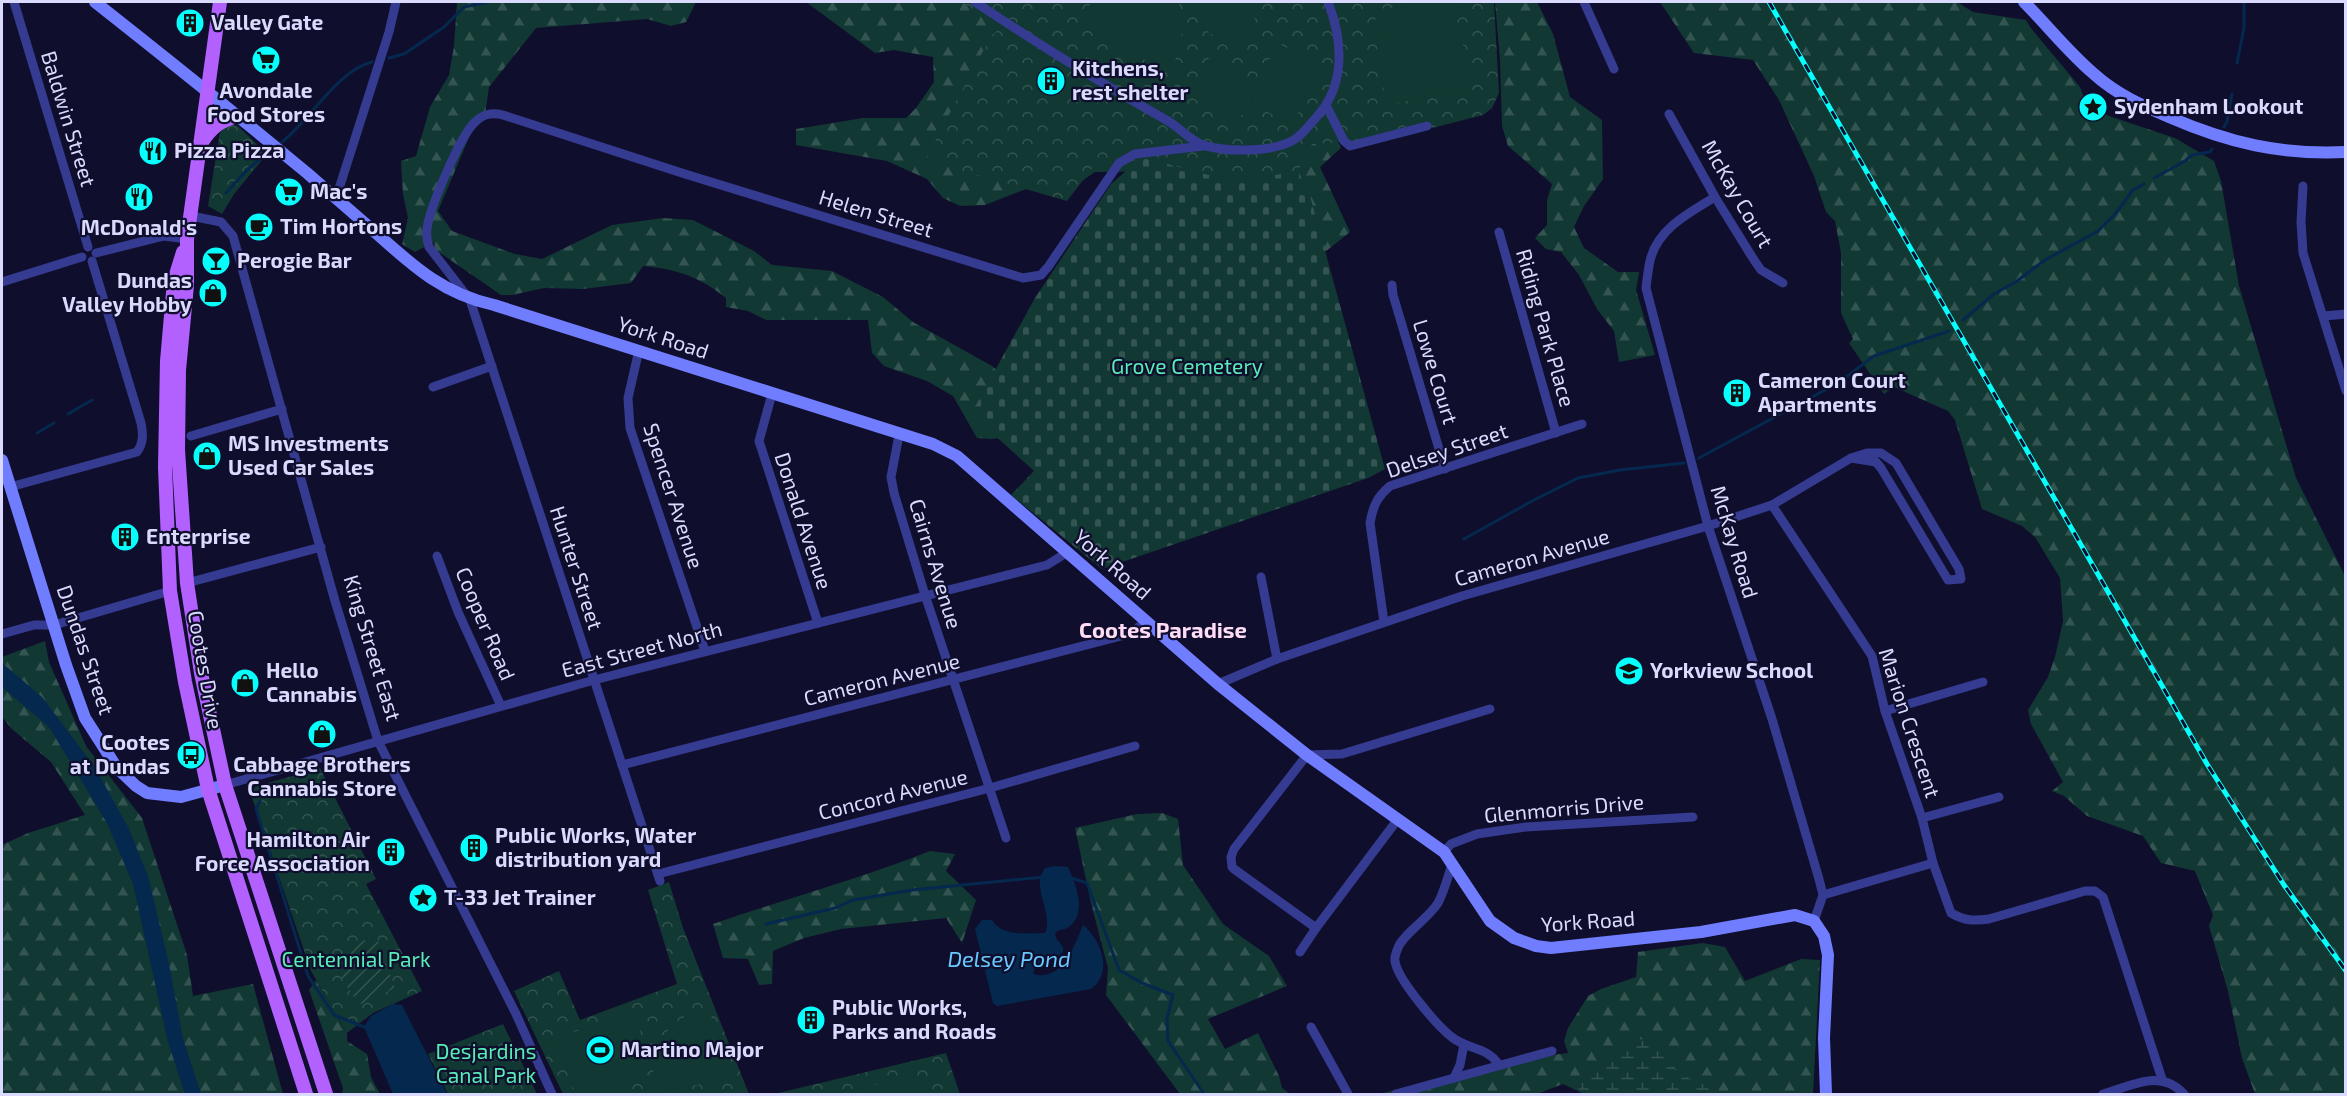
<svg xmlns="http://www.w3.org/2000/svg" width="2347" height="1096" font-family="'Exo 2',sans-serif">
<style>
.forest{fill:url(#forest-firs)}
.wetland{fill:url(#wetland-marsh)}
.cemetery{fill:url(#cemetery-stones)}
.park{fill:url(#park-crowns)}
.garden{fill:url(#garden-furrows)}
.pitch{fill:#113832}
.water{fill:#05284f}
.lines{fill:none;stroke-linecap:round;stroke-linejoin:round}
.stream{stroke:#05284f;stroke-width:3}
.street{stroke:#353b91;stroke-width:9}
.secondary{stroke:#717dff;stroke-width:12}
.primary{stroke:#b261ff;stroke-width:14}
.rail-casing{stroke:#06fffc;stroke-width:5}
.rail{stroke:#100e2d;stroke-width:3;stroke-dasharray:9;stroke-linecap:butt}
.labels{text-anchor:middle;stroke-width:4.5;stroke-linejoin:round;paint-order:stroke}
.poi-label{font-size:21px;font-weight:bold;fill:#dadaff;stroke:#100e2d;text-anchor:start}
.street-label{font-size:21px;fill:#dadaff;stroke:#100e2d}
.park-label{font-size:21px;fill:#58edb7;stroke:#100e2d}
.neighbourhood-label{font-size:22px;font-weight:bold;fill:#ffdcf6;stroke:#100e2d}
.water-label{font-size:22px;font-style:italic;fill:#68caff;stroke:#100e2d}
</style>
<defs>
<pattern id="forest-firs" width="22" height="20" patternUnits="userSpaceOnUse" patternTransform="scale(1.5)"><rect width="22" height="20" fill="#113832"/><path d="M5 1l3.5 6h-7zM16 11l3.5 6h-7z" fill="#335451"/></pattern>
<pattern id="wetland-marsh" width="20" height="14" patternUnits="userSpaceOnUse" patternTransform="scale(1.5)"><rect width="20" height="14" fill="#113832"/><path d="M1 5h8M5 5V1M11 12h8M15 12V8" fill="none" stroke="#335451"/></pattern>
<pattern id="cemetery-stones" width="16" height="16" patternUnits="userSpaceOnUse" patternTransform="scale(1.5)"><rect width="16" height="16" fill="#113832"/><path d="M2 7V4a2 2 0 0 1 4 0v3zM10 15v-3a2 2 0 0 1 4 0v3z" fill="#335451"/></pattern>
<pattern id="park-crowns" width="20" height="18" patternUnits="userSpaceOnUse" patternTransform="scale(1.5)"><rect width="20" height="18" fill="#113832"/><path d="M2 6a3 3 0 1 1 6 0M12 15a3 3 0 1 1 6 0" fill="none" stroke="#335451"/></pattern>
<pattern id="garden-furrows" width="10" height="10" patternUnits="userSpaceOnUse" patternTransform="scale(1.5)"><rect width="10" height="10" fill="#113832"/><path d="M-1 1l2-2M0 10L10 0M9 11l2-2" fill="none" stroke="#335451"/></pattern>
</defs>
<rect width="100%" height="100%" fill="#100e2d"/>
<g class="forest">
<path d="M457 2H696L686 22 671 26 647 19 536 28 489 87 485 115 473 128 438 211 452 231 515 254 542 259 612 225 663 218 693 220 754 251 772 265 832 271 883 297 913 322 992 366 1038 406 1035 433 992 439 977 438 953 396 927 381 884 366 872 353 868 320H766L748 311 726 307V298C700 277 677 269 643 266L631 283 583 289 544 288 512 295H501L436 250 433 242 415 252 402 244 408 218 403 194 401 161 416 156 430 107 449 75 454 46Z"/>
<path d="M806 2H966L1007 30 1328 121 1341 148 1320 167 1350 232 1320 256 1182 171 1095 172 1073 187 1026 189 985 205 960 206 943 198 927 179 887 161 796 145V129L863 118H906L916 108 934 82 933 57 894 50 875 53Z"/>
<path d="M1495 2H1537L1553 34 1570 97 1602 120 1603 179 1584 206 1574 227 1584 248 1618 272H1639L1636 290 1655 355 1619 362 1614 331 1597 309 1579 275 1561 252 1546 249 1535 238 1547 225V200L1552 184 1508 146 1502 126 1500 60Z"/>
<path d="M1660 2H1957L1973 12 2026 20 2030 27 2080 87 2088 109 2175 138 2214 161 2221 181 2239 286 2296 478 2345 576V1094H2255L2242 1058 2228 991 2209 926 2213 915 2195 871 2161 863 2143 836 2087 816 2064 796 2052 791 2063 782 2031 724 2028 710 2048 677 2055 657 2063 621 2060 578 2035 537 2022 526 1982 509 1955 420 1948 411 1894 387 1884 394 1849 343 1853 339 1841 313V253L1835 221 1826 212 1814 176 1779 100 1753 60 1694 53Z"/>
<path d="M45 641 49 662 86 746 142 818 187 955 193 996 253 984 283 1094H2V845L28 833 85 815 51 762 12 729 2 717V657Z"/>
<path d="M1162 813 1178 819 1183 865 1223 924 1269 956 1287 986 1208 1019 1225 1049 1258 1033 1279 1076 1282 1088 1290 1094H1180L1106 995 1108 968 1091 903 1075 828 1137 814Z"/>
<path d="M930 851 955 854 946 871 976 900 962 943 946 918 841 929 804 938 773 951 772 984 759 985 748 959 723 958 713 924C785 899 859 879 930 851Z"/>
<path d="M1703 943 1725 947 1745 981 1801 959 1820 960 1813 1094H1584L1563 1084 1537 1094H1379L1511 1060 1568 1053 1564 1041 1568 1028 1588 996 1601 989 1636 977 1638 952Z"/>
<path d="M316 980 347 1033V1041L367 1054 371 1077 380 1094H342L343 1088 309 990Z"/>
</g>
<path class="wetland" d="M1635 1039 1655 1040C1673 1071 1674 1073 1708 1086L1711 1094H1588L1573 1086 1598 1072 1618 1051Z"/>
<path class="cemetery" d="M1142 157 1235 182 1298 171 1310 196 1385 469 1368 478 1102 569 1011 495 1034 471 971 414 1035 298 1111 184Z"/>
<g class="park">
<path d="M962 2H1494L1499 93 1492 108 1483 115 1354 148 1343 142 1312 144 1298 171 1235 182 1142 157 1097 162 1067 201 925 160 991 36 1002 27Z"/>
<path d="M231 125 238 126 267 154 234 194 222 214 208 206 220 132 226 126Z"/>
<path d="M320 768 376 879 366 884 422 991 373 1013 347 1033 311 971 250 792 257 786Z"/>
<path d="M669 882 683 928 749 1094H563L514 991 559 971 580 1020 677 984 648 890Z"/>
<path d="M503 1024 537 1094H448L428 1054Z"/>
<path d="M946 1053 960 1094H774Z"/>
</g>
<path class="garden" d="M377 938 395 988 361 1004 355 999 332 963 357 942Z"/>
<g class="pitch">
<path d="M1092 2H1178C1187 27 1180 49 1170 73L1082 26 1081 18Z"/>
<path d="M1191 2H1264L1236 53 1203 28Z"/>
<path d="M1406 2H1480L1438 13 1457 29 1469 60 1471 87 1387 105 1378 61 1375 9 1407 7Z"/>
<path d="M1278 43 1322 67 1292 125 1249 102 1238 122 1189 96 1209 58 1256 83Z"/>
<path d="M708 1008 733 1073 729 1079 652 1093C653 1047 661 1020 708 1008Z"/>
<path d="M635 1010C643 1043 651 1066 627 1094H576L556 1045 560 1037Z"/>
<path d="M911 1073 929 1094H848Z"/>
</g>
<g class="water">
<path d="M2 663 42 697 94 766 128 827 148 876 169 964 183 1039 201 1094H185L168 1042 133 884 107 823 49 727 2 687Z"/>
<path d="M1055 866 1068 867C1075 883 1087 910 1071 925 1066 931 1060 928 1055 933L1056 938 1063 947V952C1054 960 1045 961 1035 967L1033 974C1063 982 1074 946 1083 925 1101 940 1114 972 1091 989L997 1006 993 1003 975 929 982 920H992C1002 937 1027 933 1045 933 1054 913 1030 887 1045 868Z"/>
<path d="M393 1004 402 1005 447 1094H393L364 1027 371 1016Z"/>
</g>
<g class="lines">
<g class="stream">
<path d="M389 58 404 54 444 27 464 7 488 2"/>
<path d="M2237 63 2244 28V2"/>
<path d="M2224 127 2227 122 2232 94"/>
<path d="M282 142C310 120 338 70 372 62"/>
<path d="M2154 178 2185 161 2192 155 2210 152 2212 149"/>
<path d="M226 193 248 169 268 153"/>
<path d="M1963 320 1994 294 2017 281 2045 260 2098 231 2116 213 2133 190 2144 184"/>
<path d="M68 414 92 400"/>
<path d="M37 433 54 423"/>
<path d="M1699 458 1838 383 1874 356 1949 331"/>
<path d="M1464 539 1532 501 1578 478 1620 470 1684 463"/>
<path d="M260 801 256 809 308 976 334 1015 364 1027"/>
<path d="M1071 878 1087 883 1119 970 1142 983 1173 995 1167 1018 1168 1041 1204 1094"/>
<path d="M766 924 835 908 853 900 912 890 1044 877"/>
</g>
<g class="street">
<path d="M14 2 88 247"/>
<path d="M975 2C1038 44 1102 84 1168 121 1180 128 1193 143 1206 146 1230 152 1278 153 1298 137 1306 130 1313 121 1320 113 1346 81 1342 38 1328 2"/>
<path d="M1584 2 1614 69"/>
<path d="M1326 105 1344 141 1350 146 1427 126"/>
<path d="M1669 114 1715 197 1754 260 1761 270 1783 283"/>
<path d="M2303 186 2301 222 2303 253 2346 391"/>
<path d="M1715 197C1690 212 1657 229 1650 261 1648 270 1647 279 1646 288L1708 526 1772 719 1819 879 1823 895 1814 921"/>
<path d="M336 198 389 32 396 2"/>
<path d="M191 216 221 222 233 236 335 601 378 741 516 1014 552 1094"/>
<path d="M1499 232 1556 433"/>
<path d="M96 253 164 236 187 239"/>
<path d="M2 282 82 257"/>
<path d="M1392 285 1393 295 1445 469"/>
<path d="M2324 316 2346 314"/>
<path d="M639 350 628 398 630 428 705 651"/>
<path d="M433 387 492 366"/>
<path d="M772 394 759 441 818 623"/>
<path d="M899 435 891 477 894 493 925 595 1006 838"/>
<path d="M191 436 282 409"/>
<path d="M10 487 137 452C144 442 143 434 141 423L92 261"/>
<path d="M1772 505 1872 656 1885 711 1922 818 1933 863 1951 913C1965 921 1974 921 1989 919L2085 891H2095L2103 897 2162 1079"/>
<path d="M437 556 458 612 501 706"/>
<path d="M1261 577 1277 659"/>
<path d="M187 583 321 547"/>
<path d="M1384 622 1370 523C1373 506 1377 497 1390 486L1582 424"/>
<path d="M2 634 34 625H54L170 591"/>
<path d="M1218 684 1277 659 1462 596 1708 526 1772 505 1851 458 1867 453H1881L1896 463 1959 569 1961 579 1948 580 1881 468 1876 462 1851 458"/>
<path d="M1885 711 1983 682"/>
<path d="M622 765 1129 634 1147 621"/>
<path d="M225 785 594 680 1047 565 1068 552"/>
<path d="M1922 818 1999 797"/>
<path d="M1444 852 1451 844 1477 834 1526 827 1693 817"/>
<path d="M1452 864C1448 877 1444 892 1438 903 1429 918 1402 935 1398 948 1397 950 1394 958 1395 961 1397 979 1438 1027 1453 1038 1469 1050 1488 1047 1499 1065"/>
<path d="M658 874 990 788 1135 746"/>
<path d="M660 881 470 300 429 247C427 241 426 236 427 229 429 209 460 137 474 123 483 114 491 112 503 115L685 174 1023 278 1041 275 1048 267 1119 163 1135 154 1203 146"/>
<path d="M1823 895 1933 863"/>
<path d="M1316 928 1234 869 1232 867 1231 857 1234 849 1307 755 1342 754 1490 709"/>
<path d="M1300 952 1316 928 1398 819"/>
<path d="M1311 1027 1348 1094"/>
<path d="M1454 1078 1460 1065 1464 1044"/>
<path d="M1396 1094 1552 1051"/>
<path d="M2103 1094C2132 1086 2160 1068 2184 1094"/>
</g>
<g class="secondary">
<path d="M95 2C166 58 237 115 307 173 330 193 353 213 376 233 413 266 443 294 494 305L933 444 957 456 1218 684 1307 755 1444 852 1490 921 1514 938 1536 946 1551 948 1701 932 1795 915 1814 921 1824 936 1828 955 1824 1038 1826 1094"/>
<path d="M2024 2C2047 25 2069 53 2094 74 2116 94 2141 105 2169 117 2229 143 2280 155 2346 152"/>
<path d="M2 460 66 665 85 718 117 768 136 786 147 793 181 797 225 785"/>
</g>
<g class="primary">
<path d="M220 2 187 239V285L179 370 178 450 187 583 201 673 225 785 326 1094"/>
<path d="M202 142C212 127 220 121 237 116"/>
<path d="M183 252 174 281 167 361 165 467 170 591 185 682 208 789 306 1094"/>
</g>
<g class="rail-casing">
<path id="rail" d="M1769 2 2207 764 2284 885 2346 971"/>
</g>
<use href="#rail" class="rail"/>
</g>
<defs>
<g id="building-disc" transform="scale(1.5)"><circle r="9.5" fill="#06fffc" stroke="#100e2d"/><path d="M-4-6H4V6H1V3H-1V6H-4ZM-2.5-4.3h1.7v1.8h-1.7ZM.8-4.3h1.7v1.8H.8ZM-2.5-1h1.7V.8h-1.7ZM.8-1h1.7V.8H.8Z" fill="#111"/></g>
<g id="supermarket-disc" transform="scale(1.5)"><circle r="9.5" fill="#06fffc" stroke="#100e2d"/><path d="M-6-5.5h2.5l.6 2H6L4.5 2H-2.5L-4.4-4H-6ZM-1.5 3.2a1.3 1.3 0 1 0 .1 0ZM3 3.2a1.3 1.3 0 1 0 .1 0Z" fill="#111"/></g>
<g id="sight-disc" transform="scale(1.5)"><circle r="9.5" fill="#06fffc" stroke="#100e2d"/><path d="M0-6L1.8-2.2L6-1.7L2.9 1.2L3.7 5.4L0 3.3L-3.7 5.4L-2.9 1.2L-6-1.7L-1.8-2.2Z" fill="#111"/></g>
<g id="restaurant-disc" transform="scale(1.5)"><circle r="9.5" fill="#06fffc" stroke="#100e2d"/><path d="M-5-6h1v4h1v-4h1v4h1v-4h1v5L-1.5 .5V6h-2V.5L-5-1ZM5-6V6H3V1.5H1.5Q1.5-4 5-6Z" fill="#111"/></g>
<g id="cafe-disc" transform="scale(1.5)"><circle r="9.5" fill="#06fffc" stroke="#100e2d"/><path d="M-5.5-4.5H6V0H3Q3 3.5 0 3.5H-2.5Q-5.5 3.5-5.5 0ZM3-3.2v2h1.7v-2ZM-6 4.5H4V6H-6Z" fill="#111"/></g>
<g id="bar-disc" transform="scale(1.5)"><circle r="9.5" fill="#06fffc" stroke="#100e2d"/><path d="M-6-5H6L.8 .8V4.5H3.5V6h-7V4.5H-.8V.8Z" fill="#111"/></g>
<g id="shop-disc" transform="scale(1.5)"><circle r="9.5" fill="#06fffc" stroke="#100e2d"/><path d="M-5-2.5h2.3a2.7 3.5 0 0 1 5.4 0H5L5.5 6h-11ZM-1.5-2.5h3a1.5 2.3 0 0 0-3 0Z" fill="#111"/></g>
<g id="school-disc" transform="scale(1.5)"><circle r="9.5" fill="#06fffc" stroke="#100e2d"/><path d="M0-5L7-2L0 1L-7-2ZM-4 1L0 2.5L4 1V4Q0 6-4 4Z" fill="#111"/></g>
<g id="bus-disc" transform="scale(1.5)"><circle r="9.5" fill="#06fffc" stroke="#100e2d"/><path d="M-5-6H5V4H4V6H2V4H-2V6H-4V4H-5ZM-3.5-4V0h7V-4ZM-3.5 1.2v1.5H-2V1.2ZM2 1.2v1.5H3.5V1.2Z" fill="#111"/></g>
<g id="stadium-disc" transform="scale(1.5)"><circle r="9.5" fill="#06fffc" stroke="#100e2d"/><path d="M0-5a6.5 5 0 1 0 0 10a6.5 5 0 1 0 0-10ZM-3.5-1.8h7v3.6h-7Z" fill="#111"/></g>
</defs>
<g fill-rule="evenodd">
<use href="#building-disc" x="190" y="23"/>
<use href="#supermarket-disc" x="266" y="60"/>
<use href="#building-disc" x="1051" y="81"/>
<use href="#sight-disc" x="2093" y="107"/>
<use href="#restaurant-disc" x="153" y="151"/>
<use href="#supermarket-disc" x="289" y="192"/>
<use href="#restaurant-disc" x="139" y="197"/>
<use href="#cafe-disc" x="259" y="227"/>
<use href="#bar-disc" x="216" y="261"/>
<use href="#shop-disc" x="213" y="293"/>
<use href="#building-disc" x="1737" y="393"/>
<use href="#shop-disc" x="207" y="456"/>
<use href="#building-disc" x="125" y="537"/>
<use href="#school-disc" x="1629" y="671"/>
<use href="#shop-disc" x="245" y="683"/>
<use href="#shop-disc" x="322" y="734"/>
<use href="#bus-disc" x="191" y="755"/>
<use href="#building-disc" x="474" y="848"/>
<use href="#building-disc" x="391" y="852"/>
<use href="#sight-disc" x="423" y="898"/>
<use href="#building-disc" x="811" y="1020"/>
<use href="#stadium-disc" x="600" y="1050"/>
</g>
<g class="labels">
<g class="poi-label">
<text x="211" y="30">Valley Gate</text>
<text x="1072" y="76">Kitchens,<tspan x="1072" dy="24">rest shelter</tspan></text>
<text x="266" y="98" text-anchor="middle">Avondale<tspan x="266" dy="24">Food Stores</tspan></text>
<text x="2114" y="114">Sydenham Lookout</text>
<text x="174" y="158">Pizza Pizza</text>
<text x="310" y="199">Mac's</text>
<text x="280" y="234">Tim Hortons</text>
<text x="139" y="235" text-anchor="middle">McDonald's</text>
<text x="237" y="268">Perogie Bar</text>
<text x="192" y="288" text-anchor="end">Dundas<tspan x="192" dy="24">Valley Hobby</tspan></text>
<text x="1758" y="388">Cameron Court<tspan x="1758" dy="24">Apartments</tspan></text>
<text x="228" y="451">MS Investments<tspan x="228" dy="24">Used Car Sales</tspan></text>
<text x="146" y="544">Enterprise</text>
<text x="266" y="678">Hello<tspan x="266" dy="24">Cannabis</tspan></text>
<text x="1650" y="678">Yorkview School</text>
<text x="170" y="750" text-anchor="end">Cootes<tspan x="170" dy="24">at Dundas</tspan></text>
<text x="322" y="772" text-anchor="middle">Cabbage Brothers<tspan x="322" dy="24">Cannabis Store</tspan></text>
<text x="495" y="843">Public Works, Water<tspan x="495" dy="24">distribution yard</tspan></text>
<text x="370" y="847" text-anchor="end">Hamilton Air<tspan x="370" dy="24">Force Association</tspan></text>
<text x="444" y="905">T-33 Jet Trainer</text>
<text x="832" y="1015">Public Works,<tspan x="832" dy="24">Parks and Roads</tspan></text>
<text x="621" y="1057">Martino Major</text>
</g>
<g class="street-label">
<text transform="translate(68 119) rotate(73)" y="7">Baldwin Street</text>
<text transform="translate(1737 194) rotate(60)" y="7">McKay Court</text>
<text transform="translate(876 214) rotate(17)" y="7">Helen Street</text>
<text transform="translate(1545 328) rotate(74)" y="7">Riding Park Place</text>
<text transform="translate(663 338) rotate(18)" y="7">York Road</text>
<text transform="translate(1435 372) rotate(73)" y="7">Lowe Court</text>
<text transform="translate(1447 451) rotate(-19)" y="7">Delsey Street</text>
<text transform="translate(673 496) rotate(72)" y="7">Spencer Avenue</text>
<text transform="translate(803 521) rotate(72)" y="7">Donald Avenue</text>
<text transform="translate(1734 542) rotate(73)" y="7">McKay Road</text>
<text transform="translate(1532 558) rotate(-16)" y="7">Cameron Avenue</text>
<text transform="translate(935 564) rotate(73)" y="7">Cairns Avenue</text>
<text transform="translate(1112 565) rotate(41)" y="7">York Road</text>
<text transform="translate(576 568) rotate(72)" y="7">Hunter Street</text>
<text transform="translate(485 624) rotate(67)" y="7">Cooper Road</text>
<text transform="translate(372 648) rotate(73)" y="7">King Street East</text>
<text transform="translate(85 650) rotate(71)" y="7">Dundas Street</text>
<text transform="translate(642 650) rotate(-15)" y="7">East Street North</text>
<text transform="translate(205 670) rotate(80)" y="7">Cootes Drive</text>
<text transform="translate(882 680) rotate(-14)" y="7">Cameron Avenue</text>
<text transform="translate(1909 723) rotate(72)" y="7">Marion Crescent</text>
<text transform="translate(893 795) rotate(-14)" y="7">Concord Avenue</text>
<text transform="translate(1564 809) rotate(-5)" y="7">Glenmorris Drive</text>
<text transform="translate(1588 922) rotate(-4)" y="7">York Road</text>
</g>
<g class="park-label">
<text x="1187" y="374">Grove Cemetery</text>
<text x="356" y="967">Centennial Park</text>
<text x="486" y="1059">Desjardins<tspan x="486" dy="24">Canal Park</tspan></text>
</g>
<g class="neighbourhood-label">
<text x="1163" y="638">Cootes Paradise</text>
</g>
<g class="water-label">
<text x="1009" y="967">Delsey Pond</text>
</g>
</g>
<rect width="2347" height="1096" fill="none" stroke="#dadaff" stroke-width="6"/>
</svg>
